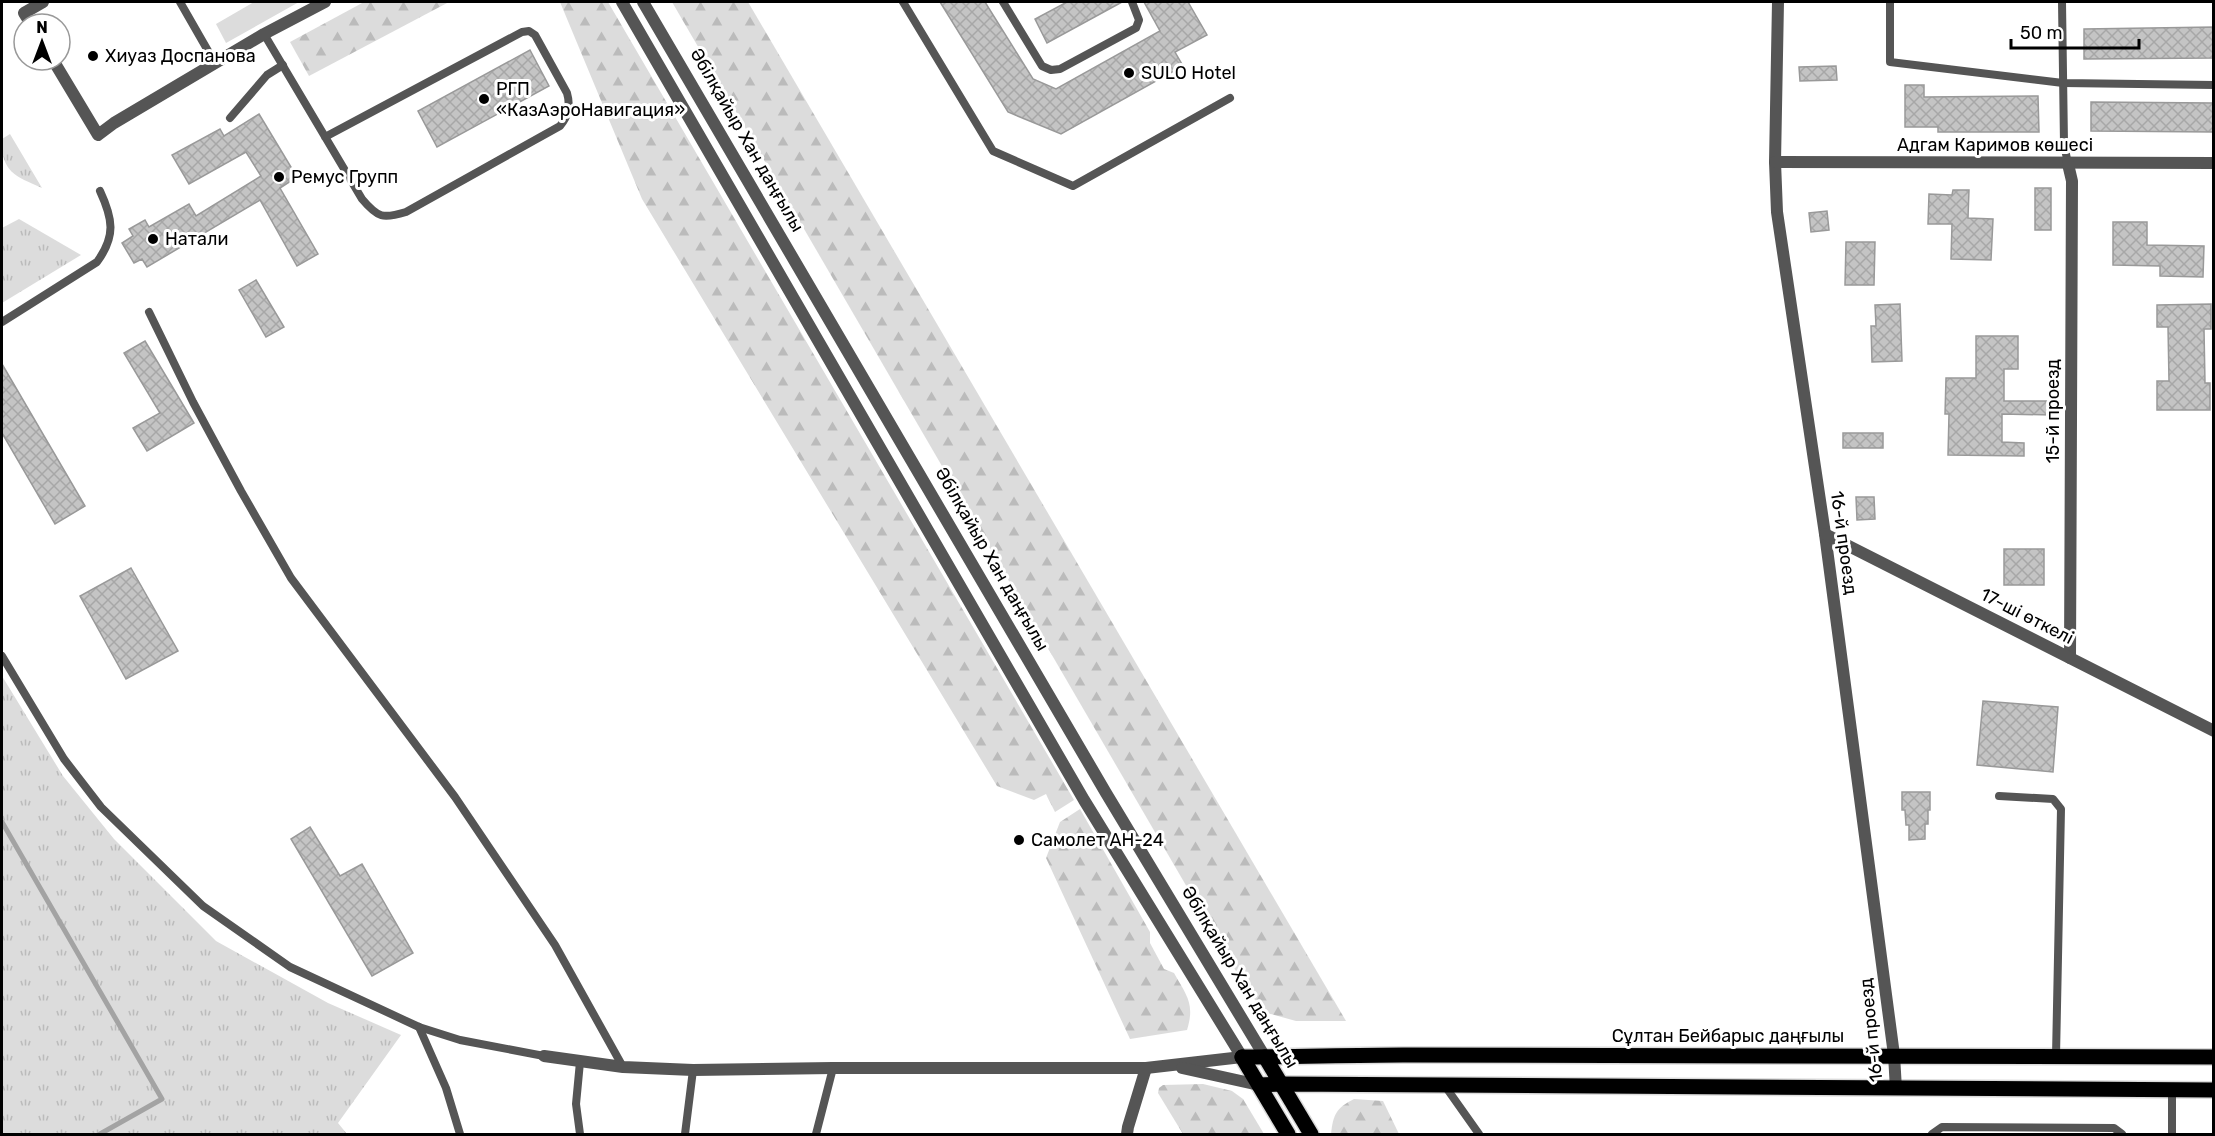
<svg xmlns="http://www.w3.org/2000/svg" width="2215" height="1136" font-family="Rubik,sans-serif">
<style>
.grass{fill:url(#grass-tufts)}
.forest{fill:url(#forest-firs)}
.park{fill:#dcdcdc}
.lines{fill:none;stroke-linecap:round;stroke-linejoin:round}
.stream{stroke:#a3a3a3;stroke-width:5}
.building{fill:url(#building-cross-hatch);stroke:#999;stroke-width:1.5}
.primary-casing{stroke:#dbdbdb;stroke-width:18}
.service{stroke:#555;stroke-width:8}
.minor{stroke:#555;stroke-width:12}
.tertiary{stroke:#555;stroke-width:12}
.primary{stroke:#000;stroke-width:15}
.poi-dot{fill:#000;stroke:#fff;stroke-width:2}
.labels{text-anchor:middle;stroke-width:6;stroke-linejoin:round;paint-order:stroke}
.poi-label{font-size:18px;fill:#000;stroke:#fff;text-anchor:start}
.street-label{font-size:18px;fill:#000;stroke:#fff}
</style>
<defs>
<pattern id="grass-tufts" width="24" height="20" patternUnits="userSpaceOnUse" patternTransform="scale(1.5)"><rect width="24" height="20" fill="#dcdcdc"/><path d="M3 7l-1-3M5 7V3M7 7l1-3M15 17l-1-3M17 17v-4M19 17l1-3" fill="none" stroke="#bbb"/></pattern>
<pattern id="forest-firs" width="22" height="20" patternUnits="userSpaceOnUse" patternTransform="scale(1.5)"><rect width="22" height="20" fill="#dcdcdc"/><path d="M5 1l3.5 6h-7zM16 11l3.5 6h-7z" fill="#bbb"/></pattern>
<pattern id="building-cross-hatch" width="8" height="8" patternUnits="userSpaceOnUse" patternTransform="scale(1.5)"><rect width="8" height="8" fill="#c4c4c4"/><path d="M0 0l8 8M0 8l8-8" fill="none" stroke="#a7a7a7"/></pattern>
</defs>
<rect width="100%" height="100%" fill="#fff"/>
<g class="grass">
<path d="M10 134 42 188C15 176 1 172 2 139Z"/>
<path d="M19 219 81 255 2 303V228Z"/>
<path d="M2 676 63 776 114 839 216 941 328 1003 401 1035 338 1123 347 1134H2Z"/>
</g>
<g class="forest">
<path d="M364 2H449L309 76 290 42Z"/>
<path d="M560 2H608L1074 800 1055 812 1046 794 1034 800 997 786 642 199Z"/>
<path d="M672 2H748L1346 1021H1296L1267 1013 1248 992Z"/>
<path d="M1080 809 1150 932V943L1164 969 1174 973C1187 996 1195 1004 1187 1030L1130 1039 1046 858 1060 822Z"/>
<path d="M1203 1084 1232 1091 1243 1099 1264 1134H1183L1158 1093 1159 1088 1163 1085Z"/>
<path d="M1354 1099 1383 1101 1399 1134H1331C1333 1115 1336 1108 1354 1099Z"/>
</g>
<path class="park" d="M254 2H299L226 43 216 24Z"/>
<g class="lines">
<path class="stream" d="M2 822 162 1099 100 1134"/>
</g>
<g class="building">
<path d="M940 2H985L1033 79 1056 89 1160 31 1144 2H1188L1207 35 1175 52 1183 66 1061 134 1008 112Z"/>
<path d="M1067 2H1122L1047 43 1035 19Z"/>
<path d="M2214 27V58L2084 59V29Z"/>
<path d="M530 50 549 86 437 147 418 111Z"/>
<path d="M1836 66 1837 80 1800 81 1799 67Z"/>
<path d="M1905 85H1924V97L2038 96 2039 132H1938V127H1905Z"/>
<path d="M2091 102 2214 103V132L2091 131Z"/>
<path d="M259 114 297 177 280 188 318 254 297 266 260 200 147 267 142 259 134 263 122 243 133 236 129 229 145 220 149 227 189 204 196 216 261 176 246 152 189 184 172 155 220 129 224 136Z"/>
<rect x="2035" y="188" width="16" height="42"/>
<path d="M1953 190H1969L1968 218 1993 219 1991 260 1951 259 1952 224H1928L1929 194 1952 195Z"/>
<path d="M1827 211 1829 230 1811 232 1809 213Z"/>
<path d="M2113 222H2147V245L2204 246 2203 277 2160 276V266L2113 265Z"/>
<path d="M1846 242H1875L1874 285H1845Z"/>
<path d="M256 280 284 327 266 337 239 290Z"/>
<path d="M1900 304 1902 361 1872 362 1871 326H1876L1875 305Z"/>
<path d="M2211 304V329H2204L2205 383H2210V410H2157V381H2169L2168 327H2157V305Z"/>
<path d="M1976 336H2018V369H2004V401H2051V415L2002 414V442L2024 443V456L1948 455 1949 414H1945L1946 378H1976Z"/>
<path d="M145 341 194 423 147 451 133 428 160 413 124 353Z"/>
<path d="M2 364 85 506 55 524 2 433Z"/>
<rect x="1843" y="433" width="40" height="15"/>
<path d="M1856 497H1874L1875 519 1857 520Z"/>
<rect x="2004" y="549" width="40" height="36"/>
<path d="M131 568 178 651 126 679 80 596Z"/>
<path d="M1983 701 2058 707 2053 772 1977 765Z"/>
<path d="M1902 792H1930V810H1928V824H1925V839L1909 840V825H1906L1905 810H1902Z"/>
<path d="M310 827 340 876 362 864 413 953 372 976 291 839Z"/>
</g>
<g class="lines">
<g class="primary-casing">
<g id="primary">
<path d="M1242 1057C1296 1057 1349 1055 1403 1055 1673 1056 1943 1056 2214 1057"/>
<path d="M1242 1057 1288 1134"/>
<path d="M1265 1057 1311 1134"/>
<path d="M1259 1085 1281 1084 2214 1090"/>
</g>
</g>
<g class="service">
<path d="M180 2 215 63"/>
<path d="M903 2 993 151 1073 186 1230 98"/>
<path d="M1003 2 1042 66 1051 70 1060 69 1136 28 1139 20 1132 2"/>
<path d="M1890 2V62L2063 83 2214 85"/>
<path d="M2062 2 2064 144 2068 164"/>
<path d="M264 34 362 199C378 218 383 219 406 212L560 126C568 116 571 107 567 93L535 35 529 31 522 32 325 137"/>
<path d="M230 118 267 75 283 65"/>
<path d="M149 312 193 402 241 491 291 578 455 797 555 945 623 1067"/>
<path d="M2 322 97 262C116 236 113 219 100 191"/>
<path d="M2 656 64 759 101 807 203 906 290 967 419 1027 460 1040 544 1056"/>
<path d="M1999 796 2053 799 2061 809 2056 1056"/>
<path d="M419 1027 446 1088 460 1134"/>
<path d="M580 1062 576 1104 580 1134"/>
<path d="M1445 1086 1479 1134"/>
<path d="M2172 1090V1134"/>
<path d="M685 1134 693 1070"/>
<path d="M816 1134 833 1068"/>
<path d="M1932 1134 1942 1127 2114 1128 2122 1134"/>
</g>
<g class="minor">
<path d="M1778 2 1775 162 1777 212 1825 534 1894 1055 1896 1089"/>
<path d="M1775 162 2214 163"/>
<path d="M2068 164 2072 181 2070 658"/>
<path d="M1825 534 2214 731"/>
<path d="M544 1056 623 1067 693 1070 833 1068H1146L1242 1057"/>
<path d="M1182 1068 1259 1085"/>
<path d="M1127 1134 1128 1127 1146 1068"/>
</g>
<g class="tertiary">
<path d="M622 2 1084 800 1242 1057"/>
<path d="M643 2 1106 793 1265 1057"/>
<path d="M31 24 24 13 43 2"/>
<path d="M53 60 98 135 114 123 264 34 325 2"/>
</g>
<use href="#primary" class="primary"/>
</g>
<g class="poi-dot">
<circle cx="93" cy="56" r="6"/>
<circle cx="1129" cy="73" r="6"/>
<circle cx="484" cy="99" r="6"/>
<circle cx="279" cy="177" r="6"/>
<circle cx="153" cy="239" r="6"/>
<circle cx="1019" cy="840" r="6"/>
</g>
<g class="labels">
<g class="poi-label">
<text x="105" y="62">Хиуаз Доспанова</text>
<text x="1141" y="79">SULO Hotel</text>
<text x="496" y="95">РГП<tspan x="496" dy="21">«КазАэроНавигация»</tspan></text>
<text x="291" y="183">Ремус Групп</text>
<text x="165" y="245">Натали</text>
<text x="1031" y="846">Самолет АН-24</text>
</g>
<g class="street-label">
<text transform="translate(747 140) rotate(60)" y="6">Әбілқайыр Хан даңғылы</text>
<text x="1995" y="151">Адгам Каримов көшесі</text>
<text transform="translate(2053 411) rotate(-90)" y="6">15-й проезд</text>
<text transform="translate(1844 543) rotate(82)" y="6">16-й проезд</text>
<text transform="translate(992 559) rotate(60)" y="6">Әбілқайыр Хан даңғылы</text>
<text transform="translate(2027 616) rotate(27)" y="6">17-ші өткелі</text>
<text transform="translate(1240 977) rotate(59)" y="6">Әбілқайыр Хан даңғылы</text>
<text transform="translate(1871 1030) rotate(-96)" y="6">16-й проезд</text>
<text x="1728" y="1042">Сұлтан Бейбарыс даңғылы</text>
</g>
</g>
<rect width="2215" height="1136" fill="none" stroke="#000000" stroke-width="6"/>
<g transform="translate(42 42)"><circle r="28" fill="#ffffff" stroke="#999999" stroke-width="1.5"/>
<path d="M0-4.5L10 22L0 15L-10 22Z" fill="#000000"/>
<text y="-9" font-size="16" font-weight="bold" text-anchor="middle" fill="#000000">N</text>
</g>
<path d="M2011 39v9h128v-9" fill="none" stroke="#000000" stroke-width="3"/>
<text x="2020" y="39" font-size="18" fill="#000000" stroke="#ffffff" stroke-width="4.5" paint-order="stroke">50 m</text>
</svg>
